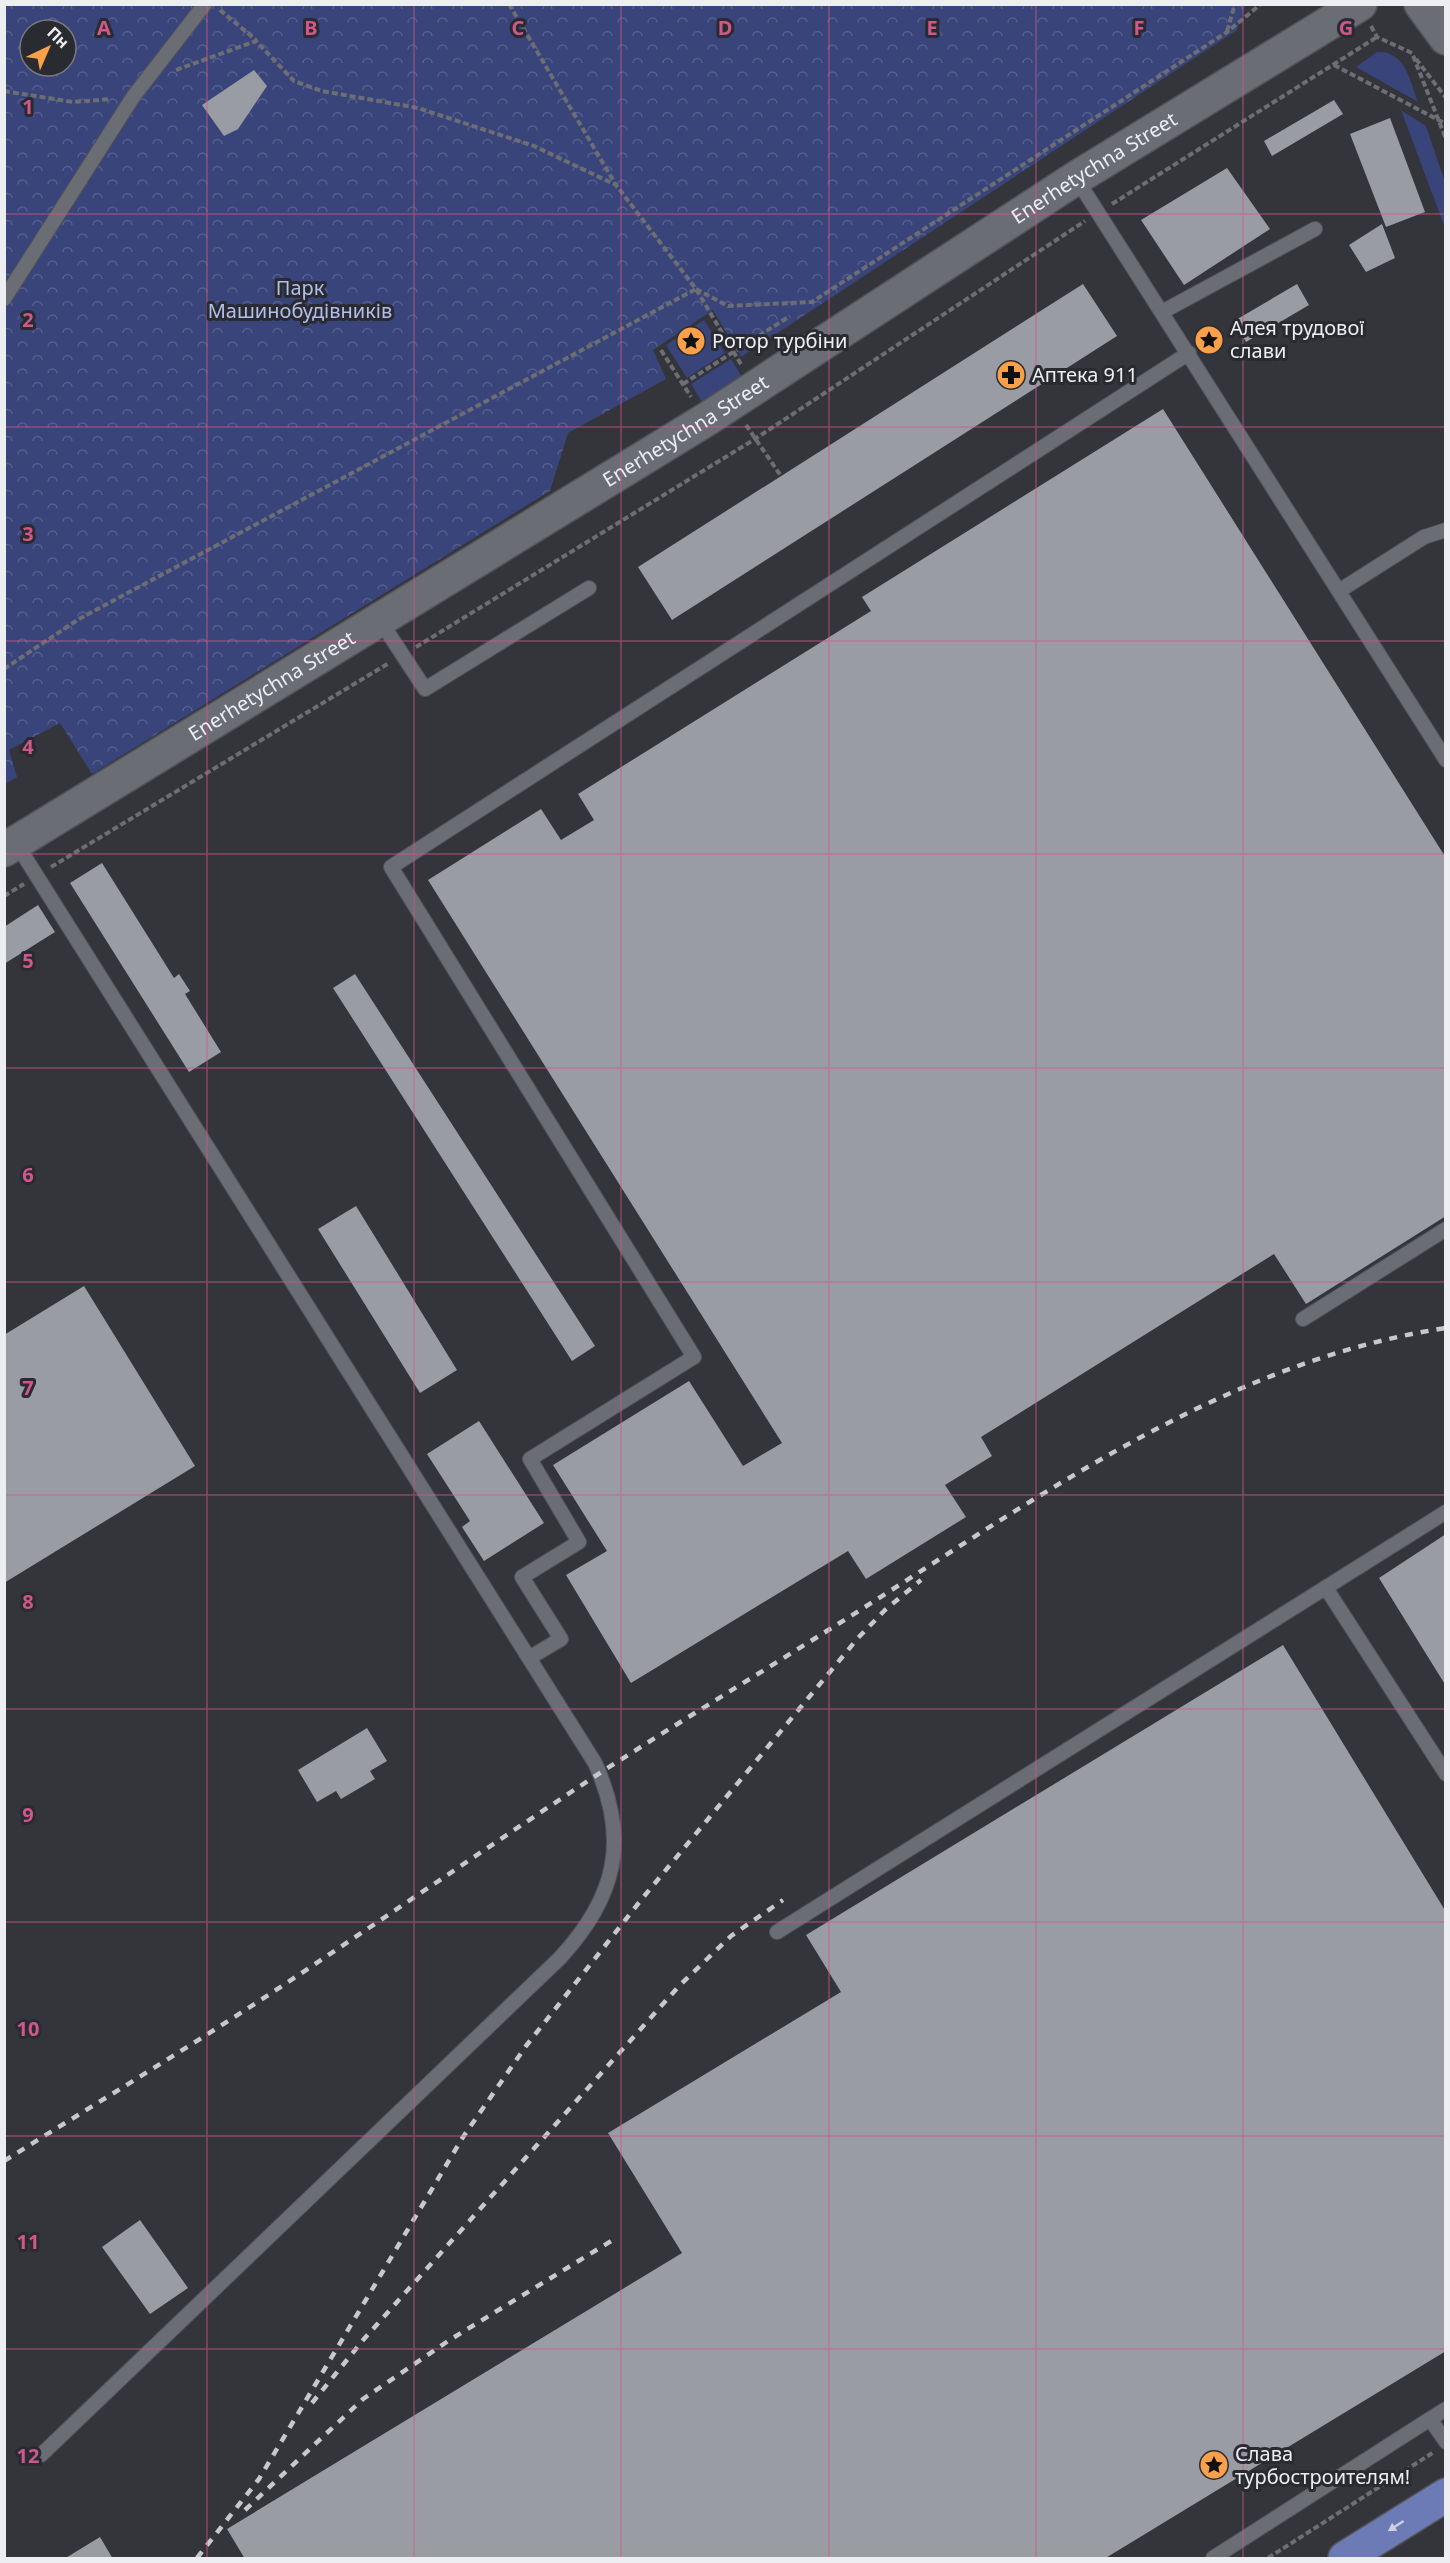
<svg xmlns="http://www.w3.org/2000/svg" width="1450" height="2563" font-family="'Noto Sans',sans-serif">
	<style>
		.green { fill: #38447a }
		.park { fill: url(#park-crowns); fill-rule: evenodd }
		.building { fill: #9a9ca3 }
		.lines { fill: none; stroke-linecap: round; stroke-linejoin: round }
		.lane-casing { stroke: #525358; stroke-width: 16 }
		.secondary-casing { stroke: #525358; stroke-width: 36 }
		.primary-casing { stroke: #525358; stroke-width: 36 }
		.path { stroke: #6c6e73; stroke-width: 4; stroke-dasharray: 6 3; stroke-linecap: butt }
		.lane { stroke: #6b6d74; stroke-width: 14 }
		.secondary { stroke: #6b6d74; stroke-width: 33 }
		.primary { stroke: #6c7ab5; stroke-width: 33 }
		.rail { stroke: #c7c8cc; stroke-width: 4.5; stroke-dasharray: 8 8; stroke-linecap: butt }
		.oneway { fill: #cdd1e3 }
		.grid { fill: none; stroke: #cf5888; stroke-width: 1.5; stroke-opacity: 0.55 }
		.labels { text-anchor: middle; stroke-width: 6; stroke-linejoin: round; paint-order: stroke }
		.street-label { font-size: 20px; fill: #edeef2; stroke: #292b31 }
		.park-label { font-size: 20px; fill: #b3bfeb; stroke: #292b31 }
		.poi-label { font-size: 20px; fill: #edeef2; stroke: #292b31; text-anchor: start }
		.grid-label { font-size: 20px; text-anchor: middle; font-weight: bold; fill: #cf5888; stroke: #292b31; stroke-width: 6; stroke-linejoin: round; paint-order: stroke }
	</style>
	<defs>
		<pattern id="park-crowns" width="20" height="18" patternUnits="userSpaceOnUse" patternTransform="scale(1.5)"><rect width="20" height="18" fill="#38447a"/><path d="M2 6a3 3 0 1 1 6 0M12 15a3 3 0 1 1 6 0" fill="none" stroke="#555f8d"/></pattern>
	</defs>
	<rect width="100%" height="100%" fill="#33353b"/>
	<path class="green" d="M1377 52C1405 50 1410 81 1418 102L1356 67Z
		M1401 110 1426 126 1445 182V228Z
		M704 320 725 353 687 378 666 345Z
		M731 359 742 377 702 402 691 384Z"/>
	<path class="park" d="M5 5H1245L1237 30 741 357 713 310 653 350 666 379 568 433 550 491 92 774 60 723 9 750 17 777 5 784ZM30 30H66V66H30Z"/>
	<path class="building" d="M254 70 267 86 238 129 224 136 202 105Z
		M1334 100 1343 114 1272 156 1264 141Z
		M1390 118 1425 212 1386 227 1350 134Z
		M1227 168 1270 229 1184 285 1141 220Z
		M1382 224 1395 258 1366 272 1349 245Z
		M1083 284 1117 336 672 620 638 567Z
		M1297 284 1309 305 1246 342 1234 321Z
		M1163 409 1446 858V1216L1306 1304 1274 1254 981 1437 992 1456 945 1485 966 1517 866 1579 848 1551 631 1683 566 1575 607 1551 553 1465 689 1381 743 1466 782 1443 428 880 541 809 561 840 594 820 578 794 871 611 862 597Z
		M102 863 174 978 179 974 190 991 185 994 221 1052 189 1072 70 883Z
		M38 905 55 932 4 964V927Z
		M355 974 595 1346 572 1361 333 988Z
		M356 1206 457 1370 420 1393 318 1229Z
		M84 1286 195 1466 4 1583V1335Z
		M479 1421 544 1523 484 1561 462 1527 470 1521 427 1454Z
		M1446 1534V1686L1379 1578Z
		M1283 1645 1446 1912V2351L1104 2559H245L227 2529 682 2253 608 2133 841 1992 806 1935Z
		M367 1728 387 1761 370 1771 375 1779 341 1799 336 1791 317 1802 298 1770Z
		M140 2220 188 2288 150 2314 102 2247Z
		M100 2537 113 2559H64Z"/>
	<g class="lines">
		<g class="lane-casing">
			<path id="lane" d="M1076 178 1446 760
				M4 299 133 97 205 4
				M1162 312 1315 229
				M1339 591 1424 537 1446 530
				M379 619 425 689 589 588
				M16 843 595 1763C630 1840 616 1897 560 1958L41 2455
				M1303 1319 1446 1229
				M1326 1588 1446 1774
				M529 1658 561 1639 522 1577 579 1542 530 1459 694 1357 391 867 1189 353
				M777 1932 1446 1512
				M1430 2419 1446 2409
				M1213 2558 1430 2419 1446 2442"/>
		</g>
		<g class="secondary-casing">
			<g id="secondary">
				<path d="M1421 4 1446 38"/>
				<path id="s1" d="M4 850 707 419 1076 178 1360 4"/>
			</g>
		</g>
		<g class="primary-casing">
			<path id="primary" d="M1345 2558 1446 2495"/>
		</g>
		<path class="path" d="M509 4 616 185 696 289 742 366
			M220 10 256 40
			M1371 26 1377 37 1412 53 1446 139
			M1227 31 1235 4
			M1416 59 1446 98
			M1334 65 1446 124
			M176 70 256 41 294 81 322 91 418 108 534 146 616 185
			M4 91 73 102 111 99
			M1112 204 1377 37
			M696 289 728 306 812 302 1227 32 1261 4
			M661 350 691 397
			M683 384 790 316
			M746 425 781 476
			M416 647 755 439 1085 221
			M4 669 79 619 696 289
			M51 867 389 663
			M4 896 24 884
			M1268 2558 1434 2452"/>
		<use href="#lane" class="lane"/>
		<use href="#secondary" class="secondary"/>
		<use href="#primary" class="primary"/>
		<path class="rail" d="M4 2161C97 2103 191 2046 282 1986 389 1915 495 1842 603 1771 681 1721 760 1673 838 1624 1028 1505 1219 1362 1446 1328
			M312 2403 364 2339 679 1986 731 1936 783 1900
			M245 2510 363 2399 448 2341 616 2238
			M197 2558 259 2479 463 2137 526 2046 641 1900 858 1638 885 1610 921 1580"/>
	</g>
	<defs><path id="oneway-solid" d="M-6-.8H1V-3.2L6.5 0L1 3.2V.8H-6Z" transform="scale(1.5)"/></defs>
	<use class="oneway" href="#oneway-solid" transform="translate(1396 2526) rotate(147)"/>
	<path class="grid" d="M207 4V2558M414 4V2558M621 4V2558M829 4V2558M1036 4V2558M1243 4V2558M4 214H1446M4 427H1446M4 641H1446M4 854H1446M4 1068H1446M4 1282H1446M4 1495H1446M4 1709H1446M4 1922H1446M4 2136H1446M4 2349H1446"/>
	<defs>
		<g id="sight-disc" transform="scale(1.5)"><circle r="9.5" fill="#f8a14a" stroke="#292b31"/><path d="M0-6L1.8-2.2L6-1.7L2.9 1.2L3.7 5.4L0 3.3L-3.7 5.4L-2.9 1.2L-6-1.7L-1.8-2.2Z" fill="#111"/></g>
		<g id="pharmacy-disc" transform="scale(1.5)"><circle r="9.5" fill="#f8a14a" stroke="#292b31"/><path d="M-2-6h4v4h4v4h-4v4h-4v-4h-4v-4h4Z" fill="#111"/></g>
	</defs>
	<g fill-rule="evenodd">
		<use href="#sight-disc" x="1209" y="340"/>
		<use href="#sight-disc" x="691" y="341"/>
		<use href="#pharmacy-disc" x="1011" y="375"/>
		<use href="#sight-disc" x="1214" y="2465"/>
	</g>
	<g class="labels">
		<g class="street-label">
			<text dy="7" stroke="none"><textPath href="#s1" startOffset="1286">Enerhetychna Street</textPath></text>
			<text dy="7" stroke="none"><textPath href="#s1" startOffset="800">Enerhetychna Street</textPath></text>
			<text dy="7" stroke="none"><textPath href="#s1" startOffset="314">Enerhetychna Street</textPath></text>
		</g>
		<g class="park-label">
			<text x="300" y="295">Парк<tspan x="300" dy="23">Машинобудівників</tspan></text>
		</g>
		<g class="poi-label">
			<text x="1230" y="335">Алея трудової<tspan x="1230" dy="23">слави</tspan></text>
			<text x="712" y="348">Ротор турбіни</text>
			<text x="1032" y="382">Аптека 911</text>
			<text x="1235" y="2461">Слава<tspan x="1235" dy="23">турбостроителям!</tspan></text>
		</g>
	</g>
	<g class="grid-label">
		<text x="104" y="35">A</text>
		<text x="311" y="35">B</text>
		<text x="518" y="35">C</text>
		<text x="725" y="35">D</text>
		<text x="932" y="35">E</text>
		<text x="1139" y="35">F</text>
		<text x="1346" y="35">G</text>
		<text x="28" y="114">1</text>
		<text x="28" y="327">2</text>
		<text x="28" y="541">3</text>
		<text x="28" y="754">4</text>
		<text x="28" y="968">5</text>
		<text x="28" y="1182">6</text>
		<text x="28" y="1395">7</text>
		<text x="28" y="1609">8</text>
		<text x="28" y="1822">9</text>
		<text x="28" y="2036">10</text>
		<text x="28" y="2249">11</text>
		<text x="28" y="2463">12</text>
	</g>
	<rect width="1450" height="2563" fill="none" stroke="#edeef2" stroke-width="12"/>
	<g transform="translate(48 48) rotate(44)"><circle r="28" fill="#292b31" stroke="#77797e" stroke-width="1.5"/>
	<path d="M0-4.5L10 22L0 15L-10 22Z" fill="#f8a14a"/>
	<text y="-9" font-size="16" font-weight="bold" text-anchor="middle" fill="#edeef2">Пн</text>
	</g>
</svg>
